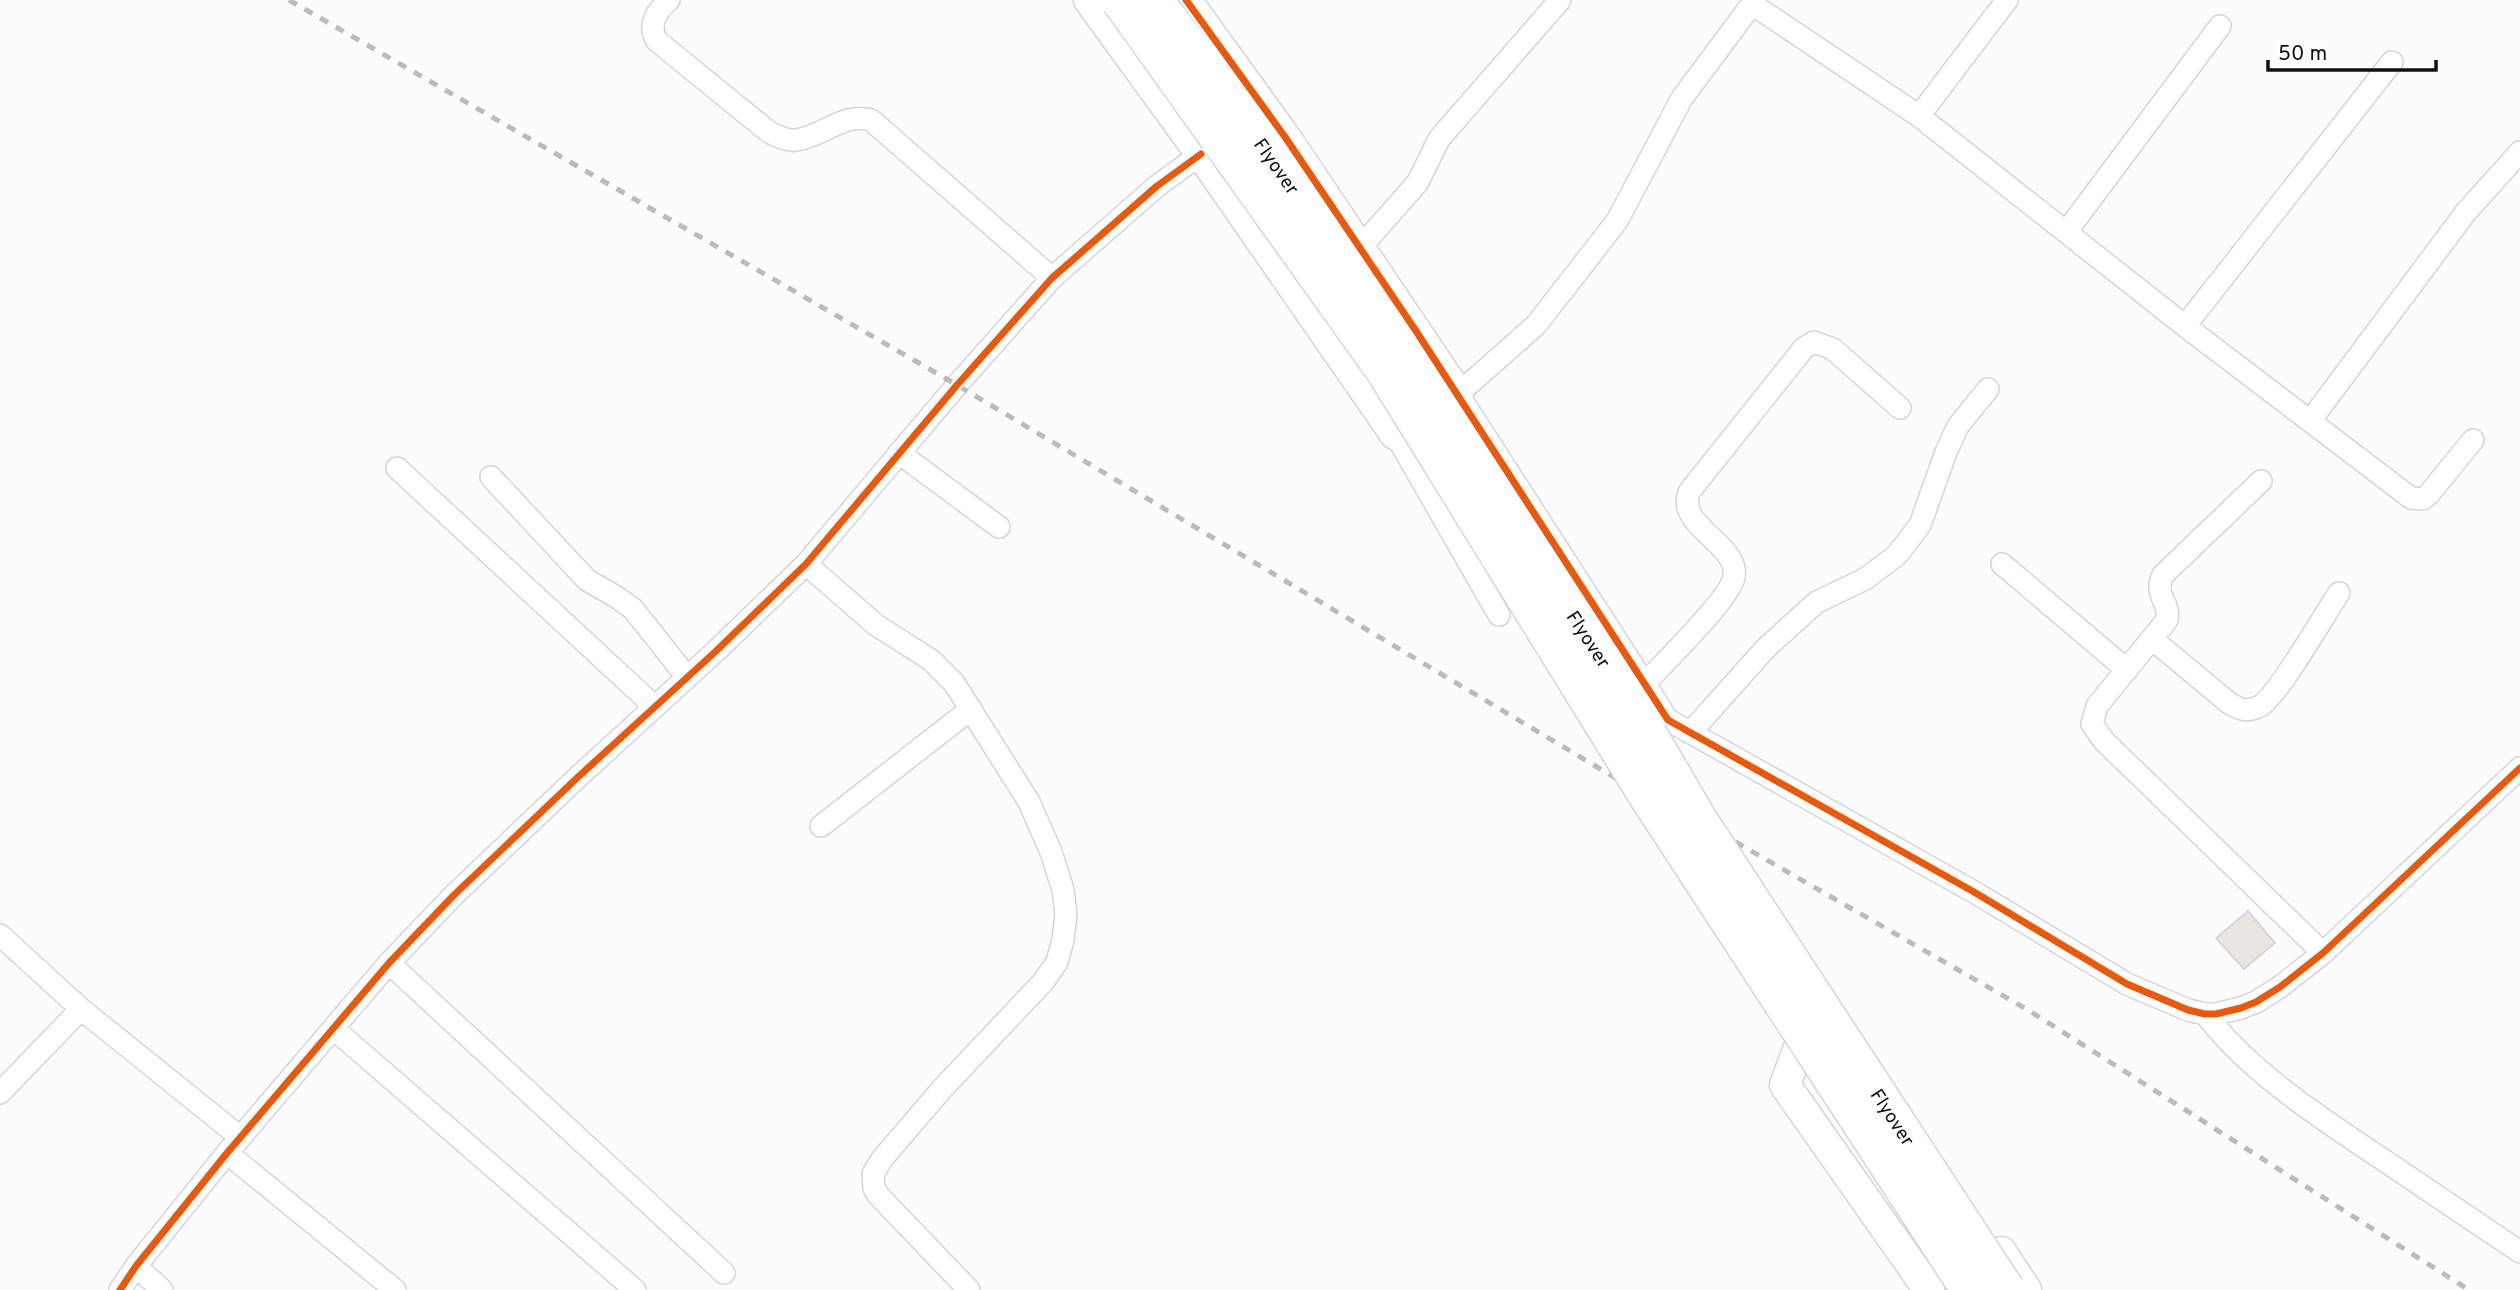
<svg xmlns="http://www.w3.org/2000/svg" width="2520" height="1290" font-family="Overpass,sans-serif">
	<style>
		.building { fill: #eae4e1; stroke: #d9d6d5; stroke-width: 2 }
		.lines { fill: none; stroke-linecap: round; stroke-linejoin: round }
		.street-casing { stroke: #d5d5d9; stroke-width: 24 }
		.secondary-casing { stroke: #d5d5d9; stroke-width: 33 }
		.street { stroke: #fff; stroke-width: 21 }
		.secondary { stroke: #fff; stroke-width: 30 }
		.rail { stroke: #bbb; stroke-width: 5; stroke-dasharray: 9 9; stroke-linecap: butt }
		.highway-bridge-casing { stroke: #d5d5d9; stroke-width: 40; stroke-linecap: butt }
		.highway-bridge { stroke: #fff; stroke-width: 37 }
		.cycleway-casing { stroke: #fff; stroke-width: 11 }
		.cycleway { stroke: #e8590c; stroke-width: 7 }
		.labels { text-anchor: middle; stroke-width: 7; stroke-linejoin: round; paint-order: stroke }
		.street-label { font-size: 19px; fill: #100f15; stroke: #fff }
	</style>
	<rect width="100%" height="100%" fill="#fcfcfe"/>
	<path class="building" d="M2248 911 2275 943 2244 969 2216 938Z"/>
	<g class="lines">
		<g class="street-casing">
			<path id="street" d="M669 0C657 11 647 25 657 41L769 132C777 136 786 141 796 140 822 137 844 112 871 120L1052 278
				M1755 0 1682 98 1617 221 1536 325 1458 394 1668 720 1974 892 2127 984 2188 1010 2205 1014H2216L2241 1008 2256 1002 2280 987 2323 953 2520 768
				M1752 4 1919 116 2185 326 2411 498 2423 499 2429 494 2473 440
				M1919 116 2007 0
				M2067 231 2220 26
				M1360 248 1418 182 1439 139 1560 0
				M2185 326 2392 62
				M2310 421 2466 212 2520 152
				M1395 434 1499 615
				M899 453 999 527
				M397 468 655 707
				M491 477 587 580 618 598 633 609 687 677
				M2261 481 2163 575C2153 596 2171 602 2167 620L2097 706 2092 724 2104 741 2323 953
				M806 564 876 625 931 660 954 683 1029 802 1051 852 1063 890 1066 914 1063 940 1057 962 1043 982 942 1089 882 1159 873 1174 874 1188 878 1195 969 1290
				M2002 564 2127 670
				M2152 639 2229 703C2239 709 2248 713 2260 706 2278 696 2324 615 2339 593
				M1644 684C1663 664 1730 599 1734 577 1740 544 1676 527 1689 492L1804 348 1814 342 1833 349 1900 408
				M1690 733 1766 648 1808 610 1817 602 1865 579 1897 555 1920 525 1946 452 1958 426 1988 389
				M821 826 971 709
				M0 935 81 1009 240 1137
				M389 963 724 1273
				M2205 1014C2252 1074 2319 1117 2382 1159 2428 1190 2474 1221 2520 1252
				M334 1029 635 1290
				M0 1093 81 1009
				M227 1153 395 1290
				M136 1266 162 1290
				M120 1290 136 1266 227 1153 389 963 454 895 578 777 715 652 806 564 957 385 1052 278 1157 186 1201 154"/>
		</g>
		<g class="secondary-casing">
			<path id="secondary" d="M1089 0 1201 154 1395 434 1458 394 1285 137 1186 0
				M1810 1018 1785 1085 1929 1290
				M2001 1252 2026 1290"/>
		</g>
		<use href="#street" class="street"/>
		<use href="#secondary" class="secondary"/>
		<path class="rail" d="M289 0 957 385 1649 798 1699 821 2028 1010 2469 1290"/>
		<g class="highway-bridge-casing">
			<path id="highway-bridge" d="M1120 0 1385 371 1649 798 1970 1290
				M1154 0 1232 102 1462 432 1545 572 1620 686 1699 821 2006 1290"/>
		</g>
		<use href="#highway-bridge" class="highway-bridge"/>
		<g class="cycleway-casing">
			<path id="cycleway" d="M1186 0 1285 137 1416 331 1668 720 1974 892 2127 984 2188 1010 2205 1014H2216L2241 1008 2256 1002 2280 987 2323 953 2520 768
				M120 1290 136 1266 227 1153 389 963 454 895 578 777 715 652 806 564 957 385 1052 278 1157 186 1201 154"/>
		</g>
		<use href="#cycleway" class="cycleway"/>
	</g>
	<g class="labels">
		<g class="street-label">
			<text transform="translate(1277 166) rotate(55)" y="7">Flyover</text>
			<text transform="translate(1589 639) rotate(57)" y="7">Flyover</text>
			<text transform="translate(1893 1117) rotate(57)" y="7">Flyover</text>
		</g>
	</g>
	<path d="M2268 60v10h168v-10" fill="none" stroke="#100f15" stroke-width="3.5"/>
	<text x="2278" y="60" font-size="21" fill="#100f15" stroke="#ffffff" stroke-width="5" paint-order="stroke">50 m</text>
</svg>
